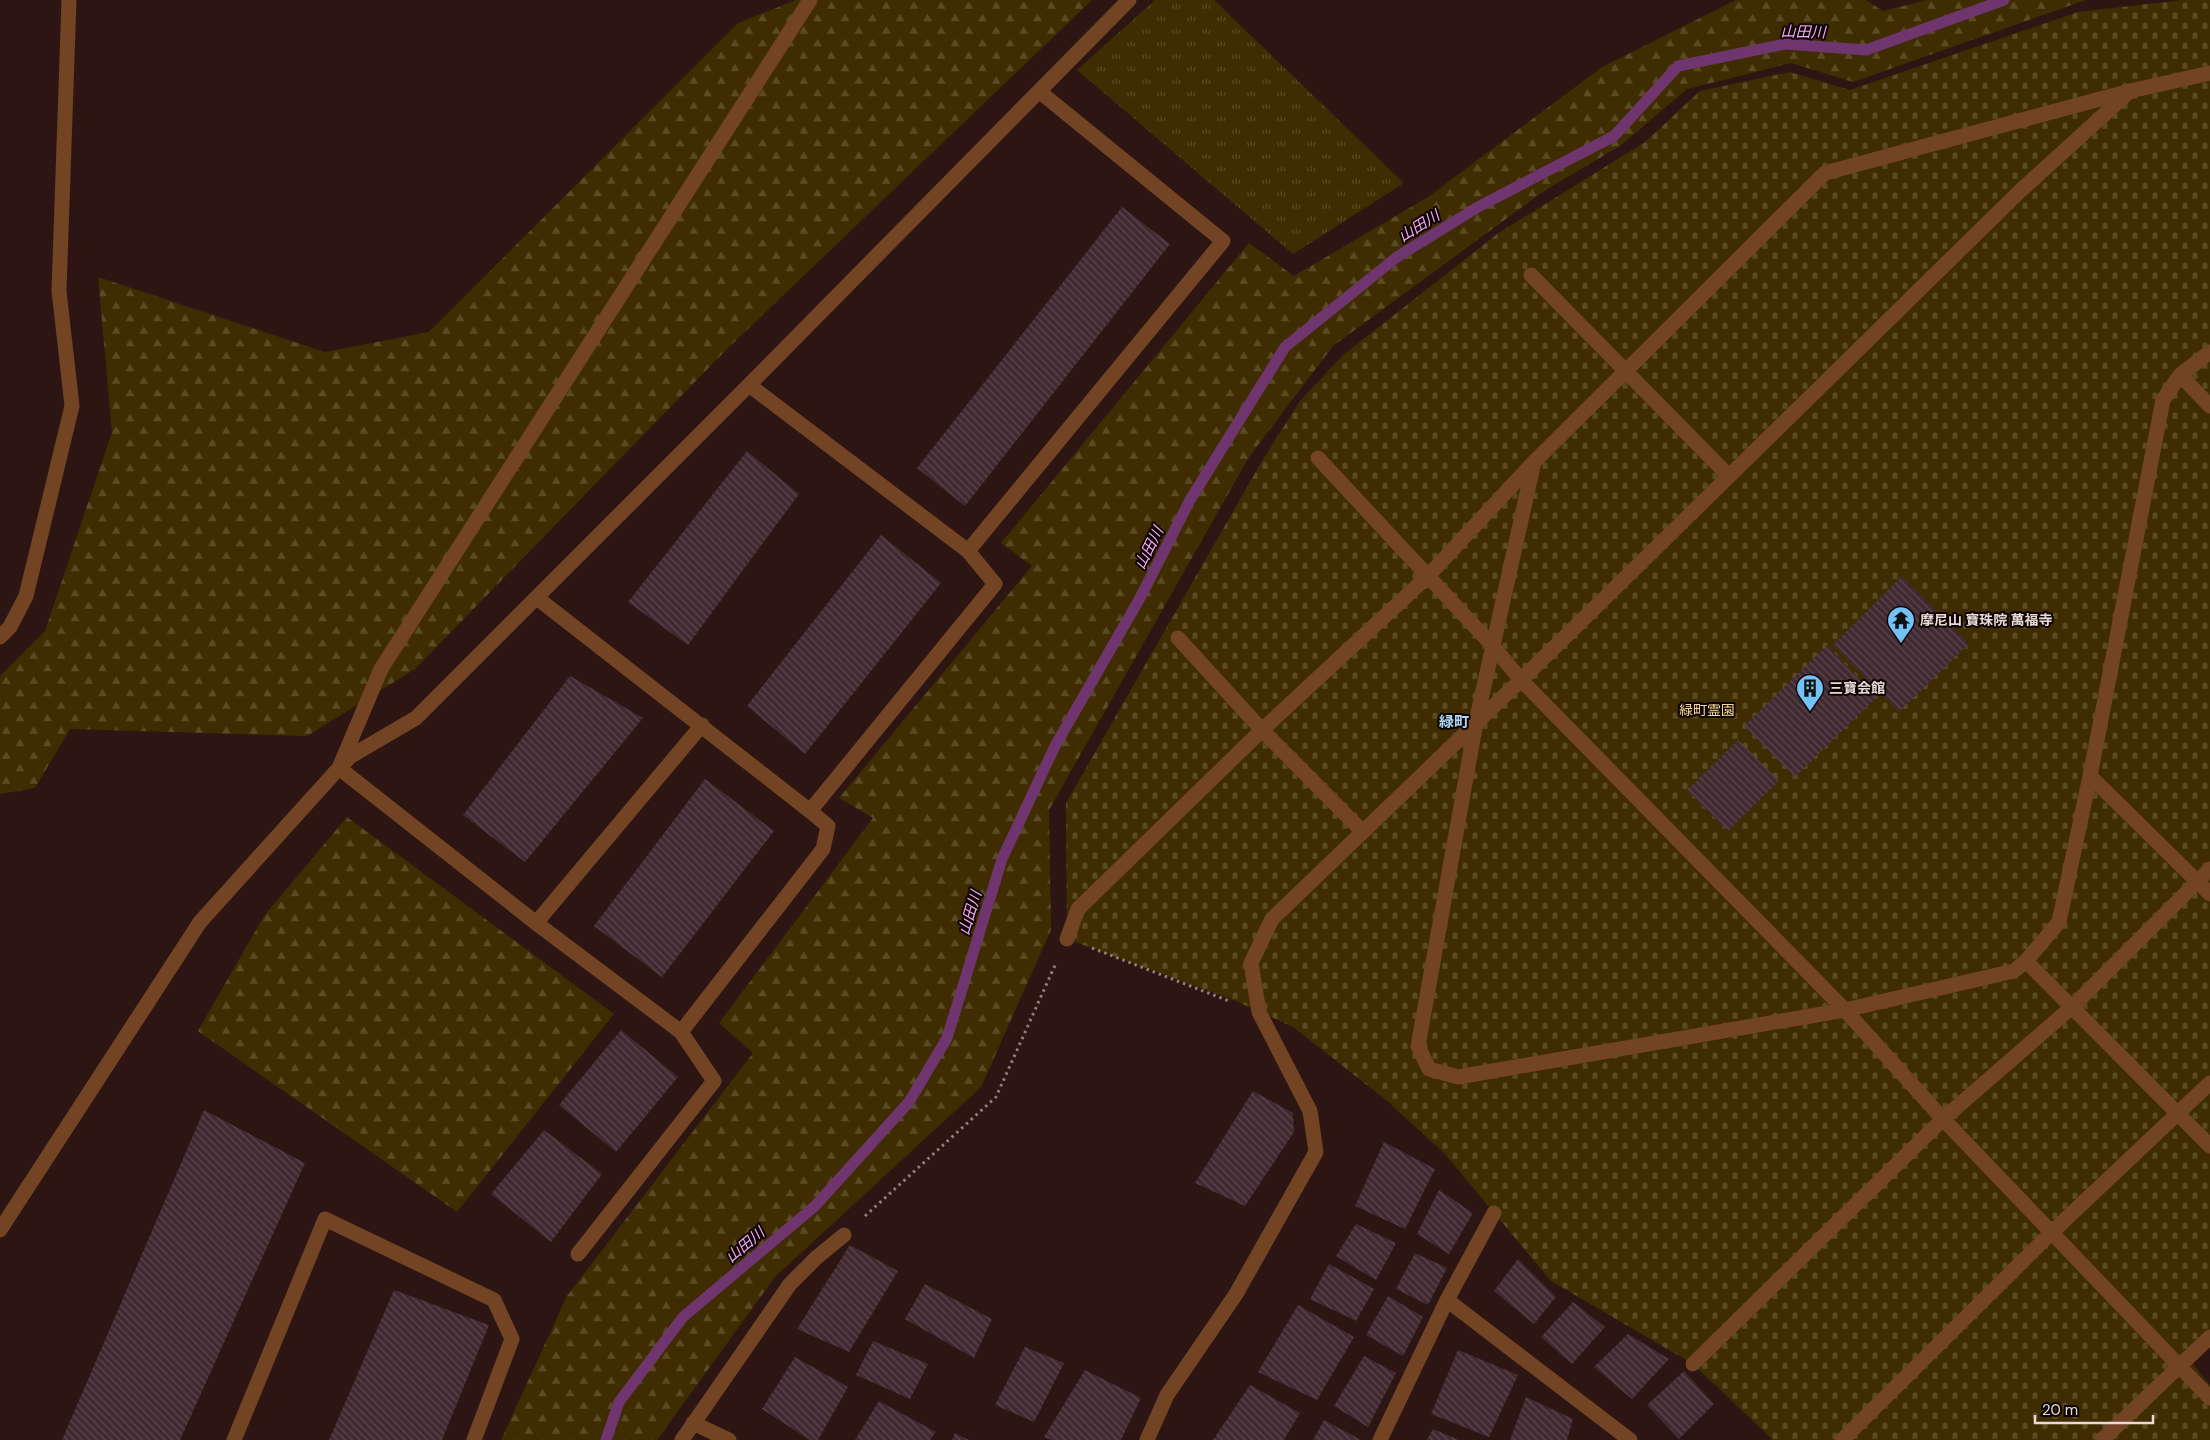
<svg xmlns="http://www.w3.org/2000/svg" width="2210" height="1440" font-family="'DM Sans','Noto Sans JP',sans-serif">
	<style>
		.grass { fill: url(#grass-tufts) }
		.forest { fill: url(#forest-firs) }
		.cemetery { fill: url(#cemetery-stones) }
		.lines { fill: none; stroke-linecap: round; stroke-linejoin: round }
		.stream { stroke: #6f356f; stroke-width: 11 }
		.building { fill: url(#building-back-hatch) }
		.path { stroke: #927e7c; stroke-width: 3; stroke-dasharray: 2.5 4; stroke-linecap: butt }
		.lane { stroke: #724423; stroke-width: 15 }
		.street { stroke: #724423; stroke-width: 15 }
		.labels { text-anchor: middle; stroke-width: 4; stroke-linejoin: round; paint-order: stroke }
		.poi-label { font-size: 14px; font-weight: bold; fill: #ead9d7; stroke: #0d0504; text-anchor: start }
		.park-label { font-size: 14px; fill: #f9da9b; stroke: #0d0504 }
		.water-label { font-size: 15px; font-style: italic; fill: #fca8fb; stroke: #0d0504 }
		.neighbourhood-label { font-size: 15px; font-weight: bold; fill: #afd8f6; stroke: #0d0504 }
	</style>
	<defs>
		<pattern id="grass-tufts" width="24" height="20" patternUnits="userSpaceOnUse" patternTransform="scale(1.25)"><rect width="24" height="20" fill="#3f2d01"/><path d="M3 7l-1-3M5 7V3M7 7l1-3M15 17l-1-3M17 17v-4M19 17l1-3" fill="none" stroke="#5b4b25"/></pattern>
		<pattern id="forest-firs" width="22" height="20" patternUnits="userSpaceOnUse" patternTransform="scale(1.25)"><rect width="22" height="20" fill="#3f2d01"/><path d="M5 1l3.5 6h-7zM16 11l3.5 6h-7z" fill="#5b4b25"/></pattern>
		<pattern id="cemetery-stones" width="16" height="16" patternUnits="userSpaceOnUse" patternTransform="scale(1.25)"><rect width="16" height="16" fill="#3f2d01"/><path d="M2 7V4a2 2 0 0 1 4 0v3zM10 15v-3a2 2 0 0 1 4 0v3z" fill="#5b4b25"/></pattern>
		<pattern id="building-back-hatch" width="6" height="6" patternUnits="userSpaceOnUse" patternTransform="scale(1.25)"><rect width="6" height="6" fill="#412931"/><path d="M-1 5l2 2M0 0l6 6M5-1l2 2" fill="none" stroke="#5d474e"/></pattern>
	</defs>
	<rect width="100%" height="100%" fill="#2c1513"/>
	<path class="grass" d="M1155 0H1214L1404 183 1293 254 1077 70Z"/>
	<path class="forest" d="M796 0H1092L725 351 415 669 307 736 70 729 35 788 0 794V676L45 631 112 432 98 277 325 352 429 332 738 23Z
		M1736 0H1866L1883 11 1927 0H2086L1853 82 1791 63 1687 89 1620 146 1544 191 1333 346 1249 457 1049 810 1051 930 981 1087 775 1277 657 1440H501L567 1296 753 1053 719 1023 873 818 839 798 1032 566 1001 543 1249 243 1294 276 1428 197 1602 67Z
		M347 817 614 1014 457 1212 198 1031 264 916Z"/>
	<path class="cemetery" d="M2182 0H2210V1343L2191 1362 2210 1385V1440H1773L1693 1364 1551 1281 1444 1153 1386 1100 1293 1027 1236 1001 1067 939 1066 803 1262 461 1300 401 1342 356 1497 234 1645 142 1700 91 1790 72 1850 90 2078 12Z"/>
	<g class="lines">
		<path class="stream" d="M606 1440 619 1402 683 1317 815 1206 909 1102 947 1038 1002 859 1055 746 1140 598 1190 500 1285 347 1397 257 1478 207 1614 136 1678 66 1785 44 1866 50 2004 0"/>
	</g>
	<path class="building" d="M1122 207 1170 244 965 506 917 468Z
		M747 451 799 494 688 645 628 602Z
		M881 535 941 583 805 754 747 706Z
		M1902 576 1969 644 1899 712 1833 645Z
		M1827 645 1877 697 1795 777 1744 726Z
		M570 676 643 718 525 862 463 815Z
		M1738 740 1779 781 1728 831 1687 790Z
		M705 779 774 831 662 977 594 926Z
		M621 1030 678 1077 616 1152 559 1105Z
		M1253 1091 1293 1113 1294 1132 1245 1206 1195 1183Z
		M204 1110 305 1163 180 1440H62Z
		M544 1130 602 1174 551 1242 491 1194Z
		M1384 1142 1435 1169 1405 1229 1355 1206Z
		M1439 1190 1473 1213 1449 1254 1417 1234Z
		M1356 1224 1396 1243 1376 1280 1336 1256Z
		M850 1245 898 1271 849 1352 797 1329Z
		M1415 1253 1447 1268 1428 1305 1396 1289Z
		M1518 1259 1556 1297 1534 1324 1494 1291Z
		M1329 1264 1374 1289 1356 1321 1310 1299Z
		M925 1284 992 1319 974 1358 905 1319Z
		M394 1290 489 1325 442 1440H329Z
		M1388 1296 1423 1317 1403 1356 1366 1335Z
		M1573 1302 1605 1327 1572 1364 1541 1337Z
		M1298 1305 1354 1337 1317 1400 1258 1372Z
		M1628 1334 1669 1359 1632 1399 1594 1367Z
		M873 1341 928 1364 910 1399 856 1375Z
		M1025 1347 1064 1363 1034 1422 995 1405Z
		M1458 1350 1518 1375 1489 1437 1431 1414Z
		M1364 1356 1396 1373 1368 1427 1334 1406Z
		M795 1357 848 1387 818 1440H810L762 1409Z
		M1085 1370 1141 1398 1121 1440H1052L1044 1437Z
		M1684 1371 1714 1404 1679 1439 1647 1405Z
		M1250 1385 1300 1413 1284 1440H1213Z
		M1526 1397 1573 1419 1567 1440H1510Z
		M879 1401 936 1432 930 1440H855Z
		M1324 1420 1361 1440H1313Z
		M1433 1429 1459 1440H1427Z
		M955 1433 969 1440H952Z"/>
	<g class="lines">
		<path class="path" d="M1092 948 1229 1001
			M865 1216 996 1097 1056 963"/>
		<path class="lane" d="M810 0 381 669 339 768 536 923 681 1032 823 849 828 826 810 811
			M1531 275 1729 476
			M2180 375 2210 406
			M1318 458 1492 645 1521 680 1845 1010 1943 1119 2210 1398
			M1534 462 1476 722 1418 1046 1429 1069 1458 1077 1845 1010 2014 971 2026 961 2059 922 2090 776 2163 400 2180 375 2210 352
			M968 551 1223 241 1040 92
			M537 598 810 811 995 584 968 551 749 385
			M1178 638 1262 730 1363 832
			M2090 776 2210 894
			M536 923 702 725
			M1067 939 1078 909 1262 730 1428 576 1534 462 1825 173 2130 91
			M2026 961 2210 1146
			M0 1230 200 922 339 768 351 756 416 718 749 385 1129 0
			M578 1254 714 1081 681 1032
			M1693 1364 1943 1119 2072 1007 2210 869
			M234 1440 325 1219 494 1300 512 1339 474 1440
			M1842 1440 2051 1233 2210 1083
			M2102 1440 2210 1337"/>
		<path class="street" d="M0 637 10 627 26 596 72 406 59 291 69 0
			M1447 1300 1494 1213
			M693 1423 729 1440
			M682 1440 790 1284 816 1258 844 1235
			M1147 1440 1167 1395 1236 1294 1316 1152 1310 1111 1259 1012 1251 963 1272 919 1521 680 2018 193 2130 91 2210 73
			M1380 1440 1447 1300 1630 1440"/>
	</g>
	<defs>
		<g id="temple-pin" transform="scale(1.4375)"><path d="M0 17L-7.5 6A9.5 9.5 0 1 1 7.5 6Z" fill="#73c1f5" stroke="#0d0504"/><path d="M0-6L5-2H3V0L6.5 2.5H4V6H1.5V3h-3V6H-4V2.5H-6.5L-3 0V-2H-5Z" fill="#111"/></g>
		<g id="building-pin" transform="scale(1.4375)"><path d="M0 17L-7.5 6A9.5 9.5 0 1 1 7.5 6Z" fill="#73c1f5" stroke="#0d0504"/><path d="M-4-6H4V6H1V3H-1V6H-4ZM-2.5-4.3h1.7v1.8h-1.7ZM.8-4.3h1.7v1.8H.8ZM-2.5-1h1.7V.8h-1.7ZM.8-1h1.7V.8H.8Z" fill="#111"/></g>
	</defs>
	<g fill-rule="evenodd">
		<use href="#temple-pin" x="1901" y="620"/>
		<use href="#building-pin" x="1810" y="688"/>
	</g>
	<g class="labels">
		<g class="poi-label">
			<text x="1920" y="625">摩尼山 寶珠院 萬福寺</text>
			<text x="1829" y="693">三寶会館</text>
		</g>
		<g class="park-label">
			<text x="1707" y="715">緑町霊園</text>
		</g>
		<g class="water-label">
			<text transform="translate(1803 32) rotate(1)" y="5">山田川</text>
			<text transform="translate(1419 226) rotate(-32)" y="5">山田川</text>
			<text transform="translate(1149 548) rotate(-63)" y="5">山田川</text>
			<text transform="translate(970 913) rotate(-73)" y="5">山田川</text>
			<text transform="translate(745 1245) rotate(-40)" y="5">山田川</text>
		</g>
		<g class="neighbourhood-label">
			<text x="1454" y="727">緑町</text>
		</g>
	</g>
	<path d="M2035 1415v8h118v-8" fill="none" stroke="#ead9d7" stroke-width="2.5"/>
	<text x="2042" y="1415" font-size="15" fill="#ead9d7" stroke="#0d0504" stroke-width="4" paint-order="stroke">20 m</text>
</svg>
